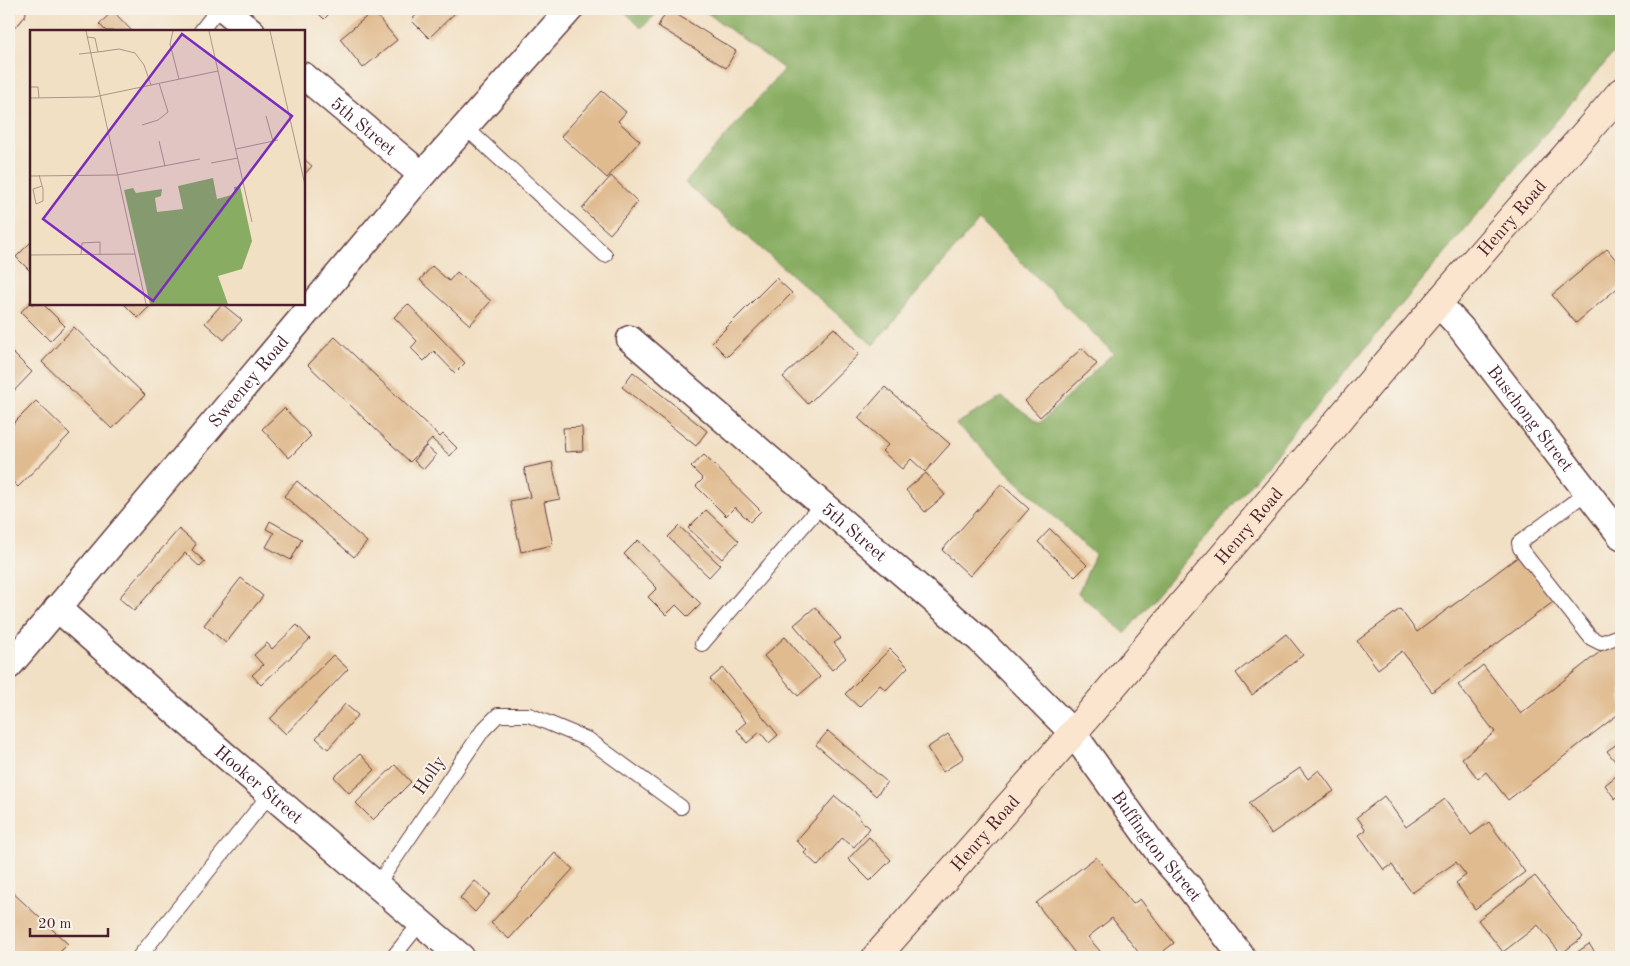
<svg xmlns="http://www.w3.org/2000/svg" width="1630" height="966" font-family="'Old Standard TT',serif">
	<style>
		.forest { fill: #88ad62; stroke: #696646 }
		.building { fill: #e0bb90 }
		.lines { fill: none; stroke-linecap: round; stroke-linejoin: round }
		.lane-casing { stroke: #633c42; stroke-width: 16 }
		.street-casing { stroke: #633c42; stroke-width: 29 }
		.secondary-casing { stroke: #633c42; stroke-width: 30 }
		.lane { stroke: #fff; stroke-width: 14 }
		.street { stroke: #fff; stroke-width: 26 }
		.secondary { stroke: #fbe5cf; stroke-width: 28 }
		.labels { text-anchor: middle; stroke-width: 4; stroke-linejoin: round; paint-order: stroke }
		.street-label { font-size: 18px; fill: #4a1f2b; stroke: #f7f3e8 }
		.inset-road { fill: none; stroke: #af9387; stroke-width: 1 }
		.view { fill: #7b2cbf; fill-opacity: 0.15; stroke: #7b2cbf; stroke-width: 2.5 }
		.inset-edge { fill: none; stroke: #4a1f2b; stroke-width: 2.5 }
	</style>
	<rect width="100%" height="100%" fill="#f7f3e8"/>
	<filter id="ink" filterUnits="userSpaceOnUse"><feTurbulence type="fractalNoise" baseFrequency=".02" numOctaves="2"/><feDisplacementMap in="SourceGraphic" scale="10" xChannelSelector="R" yChannelSelector="G"/><feConvolveMatrix kernelMatrix="1 2 1 2 8 2 1 2 1" color-interpolation-filters="sRGB"/></filter>
	<filter id="wash" filterUnits="userSpaceOnUse"><feTurbulence type="fractalNoise" baseFrequency=".0096" numOctaves="4" result="noise"/><feDisplacementMap in="SourceGraphic" scale="20" xChannelSelector="R" yChannelSelector="G"/><feGaussianBlur stdDeviation="1.12" result="paint"/><feColorMatrix in="noise" values="0 0 0 0 0 0 0 0 0 0 0 0 0 0 0 0 0 1.4 0 .05"/><feComposite in="paint" operator="in"/></filter>
	<g filter="url(#wash)">
		<rect width="100%" height="100%" fill="#f2e0c5"/>
		<path class="forest" d="M622 9H662L641 28Z
			M702 9H1621V44L1125 633 1078 593 1095 555 956 424 1002 397 1040 423 1113 353 979 220 873 345 685 183 784 69Z"/>
		<g id="blocks">
			<path class="building" d="M314 9H334L324 19Z
				M418 9H459L429 38 411 20 421 11Z
				M668 9 736 51 726 68 658 26Z
				M113 11 132 31H106L99 24Z
				M373 11 397 40 363 68 340 39Z
				M602 91 626 112 618 121 640 141 607 178 561 136Z
				M304 159 312 166 304 175Z
				M611 176 638 202 610 234 582 209Z
				M31 242V272L16 257Z
				M1607 249 1621 266V285L1576 323 1552 295Z
				M432 266 449 281 457 272 491 301 470 325 420 280Z
				M776 278 792 293 727 357 712 342Z
				M31 301V304H43L65 326 50 341 21 312Z
				M124 304H152L138 318Z
				M222 304 242 320 224 340 205 323Z
				M408 304 465 363 455 373 434 351 424 361 411 348 417 341 394 317Z
				M74 327 145 395 112 429 42 362Z
				M834 328 859 354 808 404 783 377Z
				M335 337 440 437 443 434 457 448 450 456 432 439 410 462 308 365Z
				M1082 348 1097 364 1040 417 1025 401Z
				M9 349 32 372 9 396Z
				M633 372 707 431 696 446 622 387Z
				M885 387 950 444 925 472 911 459 902 469 882 451 888 445 858 418Z
				M36 401 70 434 18 487 9 478V428Z
				M284 408 311 436 289 458 262 429Z
				M582 427 583 451 565 452 563 428Z
				M426 446 436 455 424 469 414 461Z
				M704 455 761 511 750 522 735 507 726 516 696 486 703 479 691 467Z
				M552 462 560 499 544 502 553 545 521 552 510 501 530 497 524 468Z
				M926 473 945 495 925 512 906 490Z
				M297 481 367 542 354 557 284 496Z
				M1001 484 1029 509 970 576 942 550Z
				M706 510 739 541 722 559 688 528Z
				M270 521 302 539 291 560 266 547 274 533 266 529Z
				M679 526 720 565 709 577 668 537Z
				M179 529 196 544 192 550 205 562 200 567 185 553 134 611 119 598Z
				M1050 529 1087 565 1075 577 1038 542Z
				M638 540 701 604 688 617 676 605 666 615 648 597 657 588 624 554Z
				M1519 556 1553 602 1432 692 1402 651 1378 669 1357 641 1400 609 1417 632Z
				M241 578 263 596 226 643 204 625Z
				M815 607 841 638 834 643 846 658 832 670 794 625Z
				M297 625 310 639 261 685 252 675 263 665 254 655 267 643 272 649Z
				M1286 634 1303 655 1252 695 1236 673Z
				M1620 636 1621 712 1508 800 1486 772 1478 779 1462 758 1495 732 1458 685 1483 665 1521 714Z
				M785 637 820 677 798 696 764 656Z
				M890 649 908 667 886 690 880 685 859 707 845 694Z
				M333 655 348 669 286 734 270 719Z
				M723 668 778 735 769 743 760 732 747 743 737 730 746 722 710 679Z
				M345 704 358 715 328 749 316 738Z
				M828 731 887 782 876 796 816 745Z
				M948 734 964 758 943 772 927 748Z
				M1621 741V769L1607 751Z
				M360 754 375 770 349 793 334 777Z
				M395 765 411 782 373 820 356 803Z
				M1300 768 1308 779 1319 770 1334 791 1271 834 1249 803Z
				M1621 772V794L1615 799 1605 785Z
				M835 796 860 817 859 819 870 828 854 847 842 838 818 866 804 853 807 850 796 841Z
				M1384 796 1406 827 1445 799 1471 835 1489 822 1525 872 1475 909 1456 883 1466 875 1456 862 1412 893 1392 865 1384 870 1359 835 1366 830 1357 817Z
				M869 837 891 860 870 881 848 859Z
				M555 853 573 869 509 939 491 923Z
				M1096 857 1133 904 1140 899 1174 943 1156 957H1142L1112 918 1088 937 1105 957H1078L1036 903Z
				M1535 876 1583 937 1561 954 1538 925 1503 952 1478 920Z
				M475 881 490 894 475 912 460 898Z
				M10 890 68 944 55 957H9V892Z
				M1589 944 1598 957H1570Z"/>
		</g>
	</g>
	<g filter="url(#ink)">
		<use href="#blocks" fill-opacity="0" stroke="#633c42" stroke-width="1"/>
		<g class="lines">
			<g class="lane-casing">
				<path id="lane" d="M201 31 218 9
					M465 127 605 255
					M1587 492 1519 543 1520 548 1591 638 1601 643 1621 635
					M702 644 822 504
					M377 885 483 730 498 715H529L589 740 681 807
					M139 957 270 794
					M393 957 421 922"/>
			</g>
			<g class="street-casing">
				<g id="street">
					<path d="M224 9 251 31"/>
					<path id="s1" d="M304 76 422 175"/>
					<path id="s2" d="M1438 303 1461 328 1621 536"/>
					<path id="s3" d="M630 339 980 640 1073 733 1159 853 1189 887 1242 957"/>
					<path id="s4" d="M57 608 227 757 461 957"/>
					<path id="s5" d="M9 666 422 175 570 9"/>
				</g>
			</g>
			<g class="secondary-casing">
				<g id="secondary">
					<path d="M9 13 12 9"/>
					<path id="s6" d="M876 957 1073 733 1438 303 1621 92"/>
				</g>
			</g>
			<use href="#lane" class="lane"/>
			<use href="#street" class="street"/>
			<use href="#secondary" class="secondary"/>
		</g>
	</g>
	<g class="labels">
		<g class="street-label">
			<text dy="6" stroke="none"><textPath href="#s1" startOffset="78">5th Street</textPath></text>
			<text dy="6" stroke="none"><textPath href="#s6" startOffset="975">Henry Road</textPath></text>
			<text dy="6" stroke="none"><textPath href="#s5" startOffset="372">Sweeney Road</textPath></text>
			<text dy="6" stroke="none"><textPath href="#s2" startOffset="148">Buschong Street</textPath></text>
			<text dy="6" stroke="none"><textPath href="#s6" startOffset="570">Henry Road</textPath></text>
			<text dy="6" stroke="none"><textPath href="#s3" startOffset="296">5th Street</textPath></text>
			<text transform="translate(429 775) rotate(-56)" y="6">Holly</text>
			<text dy="6" stroke="none"><textPath href="#s4" startOffset="268">Hooker Street</textPath></text>
			<text dy="6" stroke="none"><textPath href="#s6" startOffset="165">Henry Road</textPath></text>
			<text dy="6" stroke="none"><textPath href="#s3" startOffset="734">Buffington Street</textPath></text>
		</g>
	</g>
	<g transform="translate(30 30)">
		<rect width="275" height="275" fill="#f2e0c5"/>
		<path d="M183 148 187 169 205 164 204 157 210 156 222 211 212 239 188 246 198 274H120L94 160 103 158 106 163 132 159 131 166 125 168 127 182 153 179 148 156Z" fill="#88ad62"/>
		<path class="inset-road" d="M56 1 116 274M143 1 140 14 149 49M179 1 222 192M240 1 275 155M68 22 89 19 105 23 114 35 121 55M49 24 68 22 65 8 57 7M0 57H8L9 68M0 68 64 67 188 41M236 86 243 111M112 95 128 90 138 82 129 53M129 111 135 136M206 119 248 110M181 133 208 128M9 145 13 159V171L6 174 3 159 12 156M0 146 87 145 170 129M0 225 105 224M51 225 52 213 70 212V224"/>
		<path class="view" d="M152 4 262 86 123 271 13 189Z"/>
		<rect width="275" height="275" class="inset-edge"/>
	</g>
	<rect width="1630" height="966" fill="none" stroke="#f7f3e8" stroke-width="30"/>
	<path d="M30 928v8h78v-8" fill="none" stroke="#4a1f2b" stroke-width="2.5"/>
	<text x="38" y="928" font-size="15" fill="#4a1f2b" stroke="#f7f3e8" stroke-width="4" paint-order="stroke">20 m</text>
</svg>
